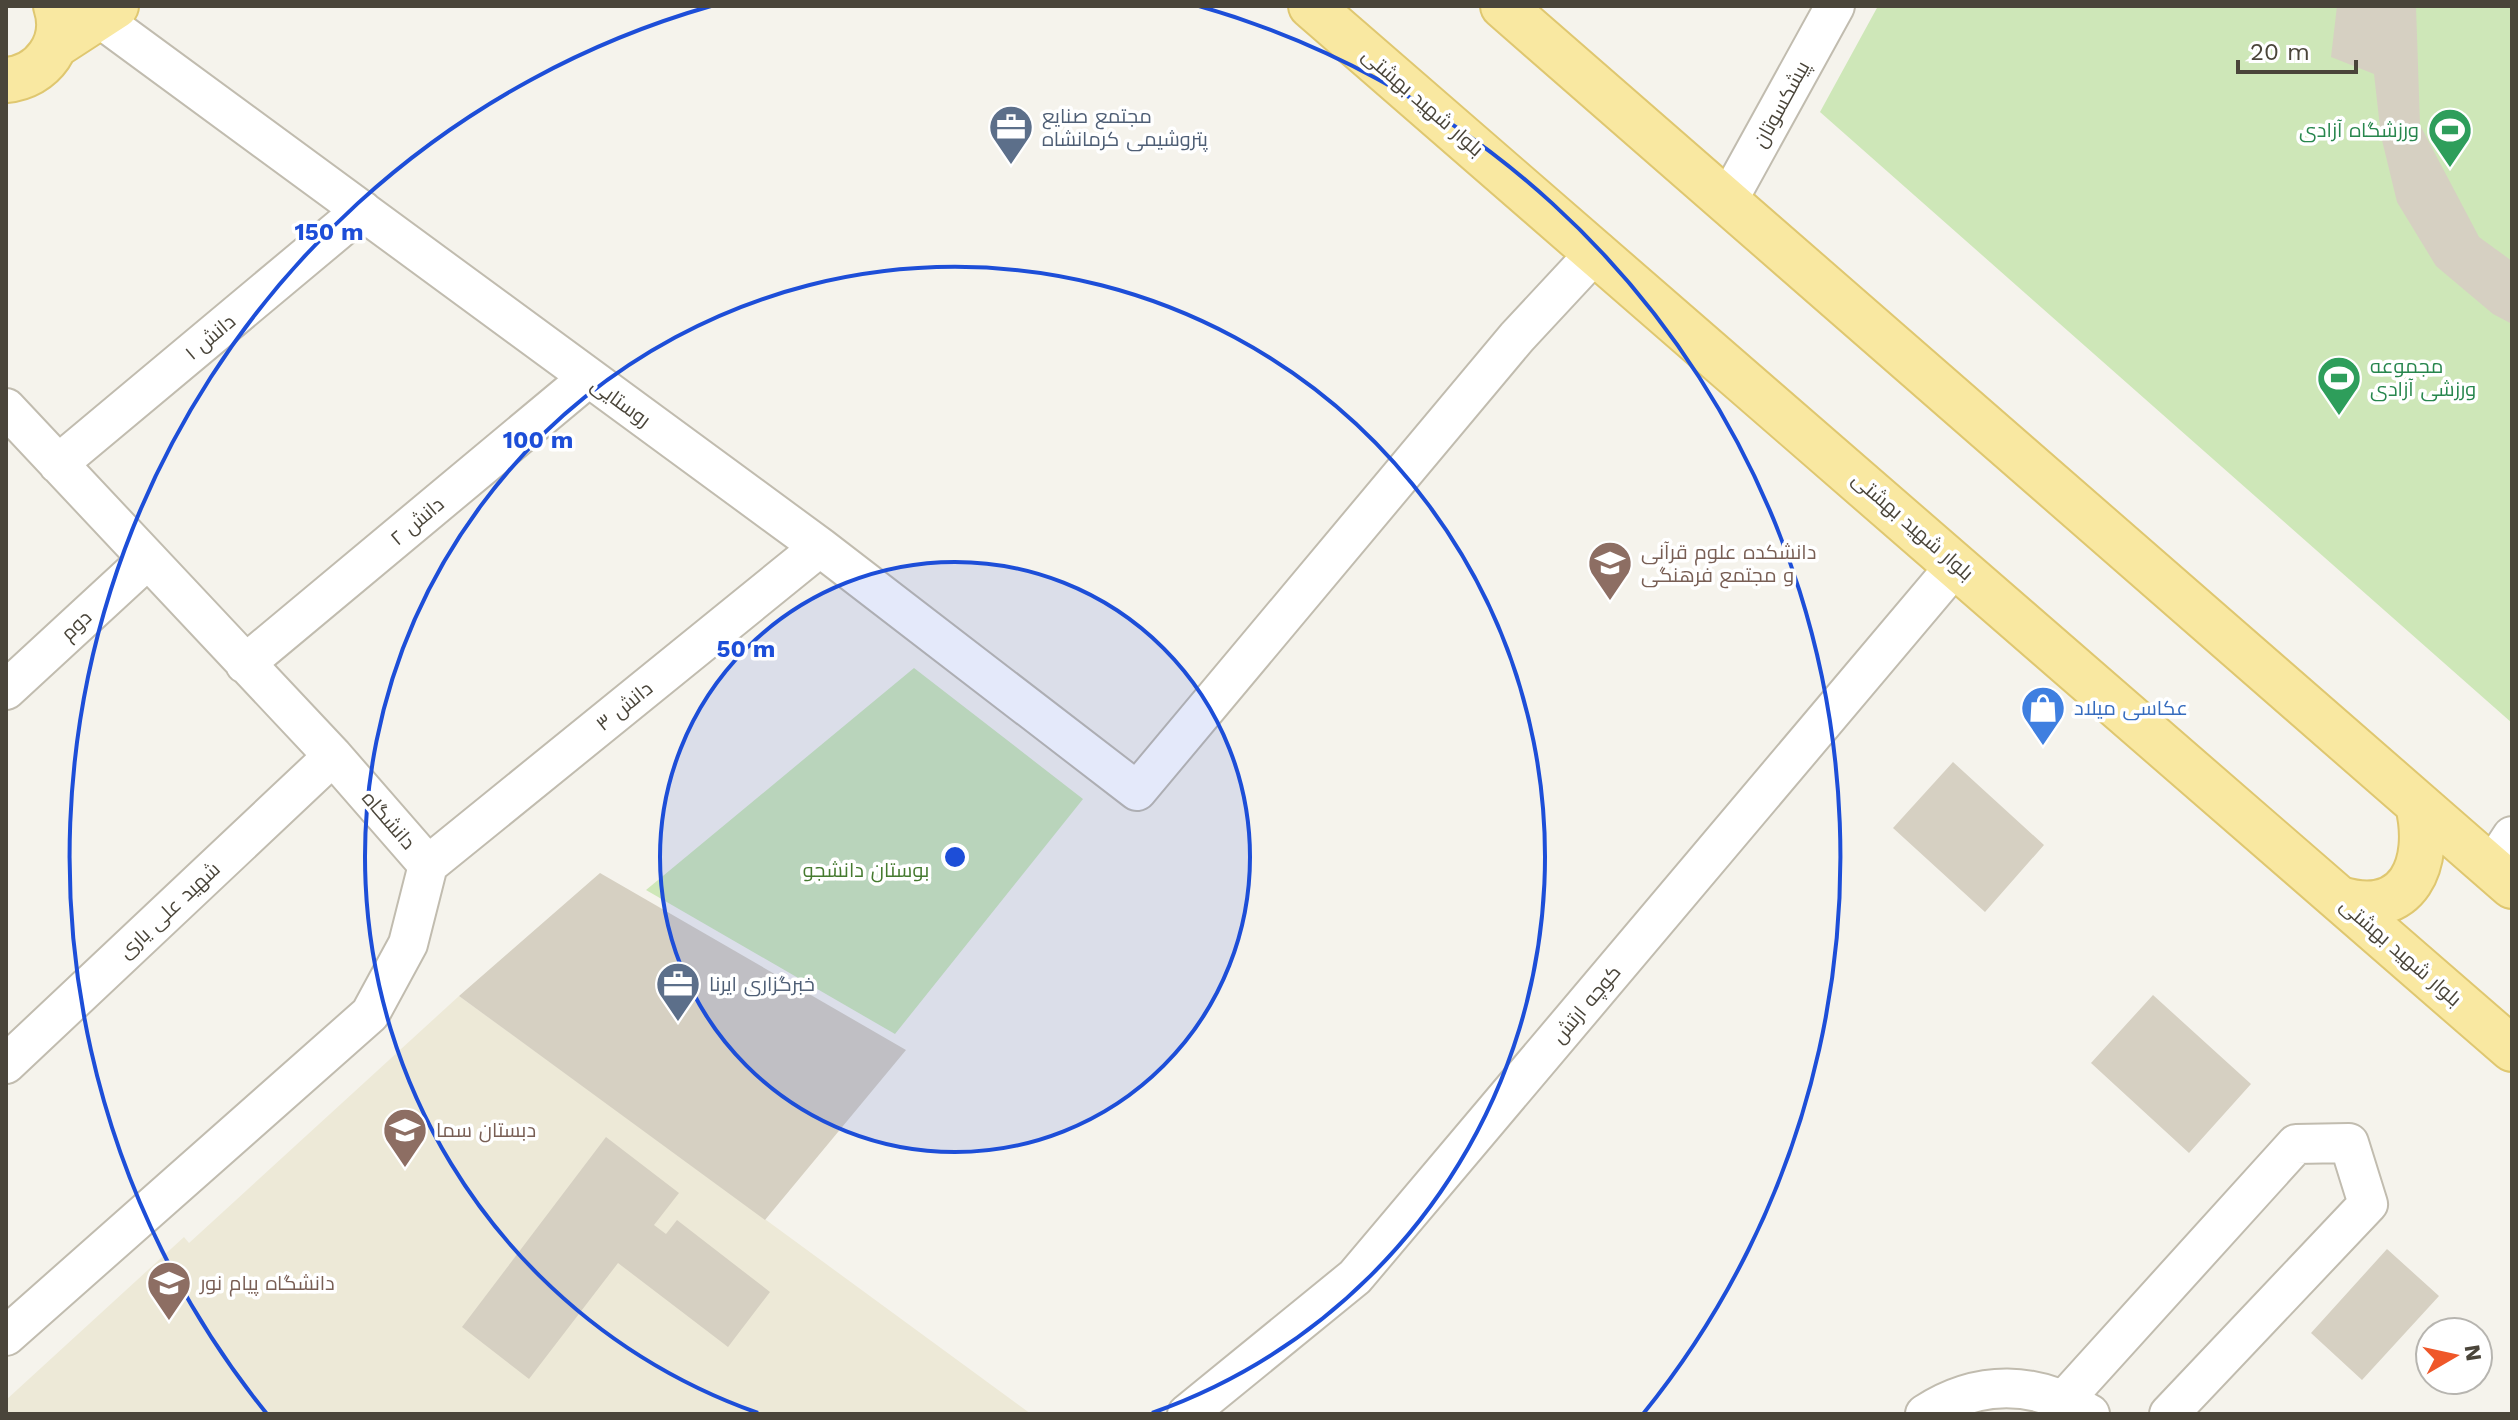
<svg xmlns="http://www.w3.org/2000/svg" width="2518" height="1420" font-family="'Work Sans',Cairo,sans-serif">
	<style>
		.education { fill: #ede9d7 }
		.green { fill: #cee7b8 }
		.building { fill: #d6d0c2 }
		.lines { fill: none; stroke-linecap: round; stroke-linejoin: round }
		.minor-casing { stroke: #c1bcaf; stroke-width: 42 }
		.major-casing { stroke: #dfc770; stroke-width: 48 }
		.minor { stroke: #fff; stroke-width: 38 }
		.major { stroke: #f9e8a1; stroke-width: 44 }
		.ring { fill: none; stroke: #1d4ed8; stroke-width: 4 }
		.labels { text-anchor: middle; stroke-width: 7; stroke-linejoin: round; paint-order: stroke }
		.street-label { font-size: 20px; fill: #4a453a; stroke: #fff }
		.service-label { font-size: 20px; fill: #4e5e75; stroke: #fff; text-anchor: start }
		.leisure-label { font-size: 20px; fill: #27864d; stroke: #fff; text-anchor: end }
		.education-label { font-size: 20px; fill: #785e54; stroke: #fff; text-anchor: start }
		.shop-label { font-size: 20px; fill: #366cbe; stroke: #fff; text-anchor: start }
		.park-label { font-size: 20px; fill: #457a2f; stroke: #fff }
		.centre { fill: #1d4ed8; stroke: #fff; stroke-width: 4 }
		.ring-label { font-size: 24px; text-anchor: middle; font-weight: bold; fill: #1d4ed8; stroke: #fff; stroke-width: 7; stroke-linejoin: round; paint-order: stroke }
	</style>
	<rect width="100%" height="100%" fill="#f5f3ec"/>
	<path class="education" d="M459 996 594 1094 1031 1414H6V1400L184 1237 189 1243Z"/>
	<path class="green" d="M1878 6H2512V723L1820 112Z
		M914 668 1083 799 895 1034 646 890Z"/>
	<path class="building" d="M2337 6H2416L2420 125 2479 237 2512 261V324L2493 314 2436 266 2397 202 2381 136 2374 74 2331 57Z
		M1953 762 2044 845 1985 912 1893 828Z
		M600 873 906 1050 765 1220 459 996Z
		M2153 995 2251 1084 2189 1153 2091 1063Z
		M606 1137 679 1193 654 1225 666 1234 677 1220 770 1292 728 1347 618 1263 529 1379 462 1327Z
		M2387 1249 2439 1296 2362 1380 2311 1333Z"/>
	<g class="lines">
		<g class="minor-casing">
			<path id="minor" d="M101 19 820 547 1137 791 1517 337 1597 251
				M1727 202 1835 6
				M6 408 333 756 428 865 408 944 370 1014 6 1336
				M58 464 362 210
				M245 664 588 378
				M6 690 147 560
				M428 865 820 547
				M2491 868 2512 836
				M6 1064 333 756
				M2065 1399 2296 1144 2349 1143 2368 1204 2169 1414
				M1187 1414 1355 1277 1956 565
				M1925 1414C1979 1379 2036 1381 2090 1414"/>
		</g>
		<g class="major-casing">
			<path id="major" d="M1311 6 2512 1049
				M1503 6 2512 886
				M56 45 116 6
				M6 80C43 77 68 42 56 6
				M2340 899C2409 920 2432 863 2418 805"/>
		</g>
		<use href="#minor" class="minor"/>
		<use href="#major" class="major"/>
	</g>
	<circle cx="955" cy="857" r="295" fill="#1d4ed8" fill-opacity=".12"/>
	<g class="ring">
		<circle cx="955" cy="857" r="295"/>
		<path d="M758 1413A590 590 0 1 1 1152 1413"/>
		<path d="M267 1414A885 885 0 0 1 711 6M1199 6A885 885 0 0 1 1643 1414"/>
	</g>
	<defs>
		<g id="office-pin" transform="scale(2.3)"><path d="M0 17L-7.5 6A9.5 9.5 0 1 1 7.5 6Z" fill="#5c6f8a" stroke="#fff"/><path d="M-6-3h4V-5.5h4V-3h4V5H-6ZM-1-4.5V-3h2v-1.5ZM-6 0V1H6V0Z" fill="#fff"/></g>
		<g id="stadium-pin" transform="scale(2.3)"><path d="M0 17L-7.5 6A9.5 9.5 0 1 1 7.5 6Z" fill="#2e9e5b" stroke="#fff"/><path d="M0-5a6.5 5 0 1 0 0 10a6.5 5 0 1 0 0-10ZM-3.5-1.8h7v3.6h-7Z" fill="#fff"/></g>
		<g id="university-pin" transform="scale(2.3)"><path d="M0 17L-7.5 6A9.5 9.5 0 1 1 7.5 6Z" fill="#8d6e63" stroke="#fff"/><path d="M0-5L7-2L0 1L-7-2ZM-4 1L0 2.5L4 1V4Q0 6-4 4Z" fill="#fff"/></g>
		<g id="shop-pin" transform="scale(2.3)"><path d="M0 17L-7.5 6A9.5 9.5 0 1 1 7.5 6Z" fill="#3f7fe0" stroke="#fff"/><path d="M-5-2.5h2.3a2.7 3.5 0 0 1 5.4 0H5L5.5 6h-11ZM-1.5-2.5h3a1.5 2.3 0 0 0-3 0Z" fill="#fff"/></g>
		<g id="school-pin" transform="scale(2.3)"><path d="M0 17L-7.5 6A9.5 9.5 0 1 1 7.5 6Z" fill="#8d6e63" stroke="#fff"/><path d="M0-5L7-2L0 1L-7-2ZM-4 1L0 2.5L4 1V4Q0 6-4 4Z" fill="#fff"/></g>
	</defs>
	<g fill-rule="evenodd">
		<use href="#office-pin" x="1011" y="127"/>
		<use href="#stadium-pin" x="2450" y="130"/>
		<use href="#stadium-pin" x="2339" y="378"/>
		<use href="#university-pin" x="1610" y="563"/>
		<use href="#shop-pin" x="2043" y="708"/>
		<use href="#office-pin" x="678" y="984"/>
		<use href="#school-pin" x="405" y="1130"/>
		<use href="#university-pin" x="169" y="1283"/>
	</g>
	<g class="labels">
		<g class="street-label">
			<text transform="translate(1423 102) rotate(41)" y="7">بلوار شهید بهشتی</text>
			<text transform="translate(1781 104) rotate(-61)" y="7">پیشکسوتان</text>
			<text transform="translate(210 337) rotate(-40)" y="7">دانش ۱</text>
			<text transform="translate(621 402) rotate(36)" y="7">روستایی</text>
			<text transform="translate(417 521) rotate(-40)" y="7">دانش ۲</text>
			<text transform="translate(1913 526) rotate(41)" y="7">بلوار شهید بهشتی</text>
			<text transform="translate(76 625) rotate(-43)" y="7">دوم</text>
			<text transform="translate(624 706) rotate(-39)" y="7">دانش ۳</text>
			<text transform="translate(389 820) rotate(49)" y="7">دانشگاه</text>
			<text transform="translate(169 910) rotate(-43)" y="7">شهید علی یاری</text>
			<text transform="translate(2401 952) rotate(41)" y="7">بلوار شهید بهشتی</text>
			<text transform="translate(1586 1004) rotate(-50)" y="7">کوچه ارتش</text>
		</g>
		<g class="service-label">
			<text x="1042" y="123">مجتمع صنایع<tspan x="1042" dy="23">پتروشیمی کرمانشاه</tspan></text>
			<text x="709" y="991">خبرگزاری ایرنا</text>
		</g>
		<g class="leisure-label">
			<text x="2419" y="137">ورزشگاه آزادی</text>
			<text x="2370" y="373" text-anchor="start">مجموعه<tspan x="2370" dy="23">ورزشی آزادی</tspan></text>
		</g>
		<g class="education-label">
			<text x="1641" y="559">دانشکده علوم قرآنی<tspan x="1641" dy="23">و مجتمع فرهنگی</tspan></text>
			<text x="436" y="1137">دبستان سما</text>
			<text x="200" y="1290">دانشگاه پیام نور</text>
		</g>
		<g class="shop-label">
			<text x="2074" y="715">عکاسی میلاد</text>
		</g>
		<g class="park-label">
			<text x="866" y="877">بوستان دانشجو</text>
		</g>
	</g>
	<circle cx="955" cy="857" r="12" class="centre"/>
	<g class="ring-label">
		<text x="329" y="240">150 m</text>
		<text x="538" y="448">100 m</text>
		<text x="746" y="657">50 m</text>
	</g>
	<rect width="2518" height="1420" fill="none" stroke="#4a453a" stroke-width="16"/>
	<g transform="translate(2454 1356) rotate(81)"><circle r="38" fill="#ffffff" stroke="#b7b5b0" stroke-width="2"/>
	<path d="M0-6L14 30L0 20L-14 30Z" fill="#ef5729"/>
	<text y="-12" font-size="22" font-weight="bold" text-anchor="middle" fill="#4a453a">N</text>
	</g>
	<path d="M2238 60v12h118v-12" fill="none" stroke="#4a453a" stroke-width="4"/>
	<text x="2250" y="60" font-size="24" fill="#4a453a" stroke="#ffffff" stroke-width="6" paint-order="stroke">20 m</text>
</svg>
